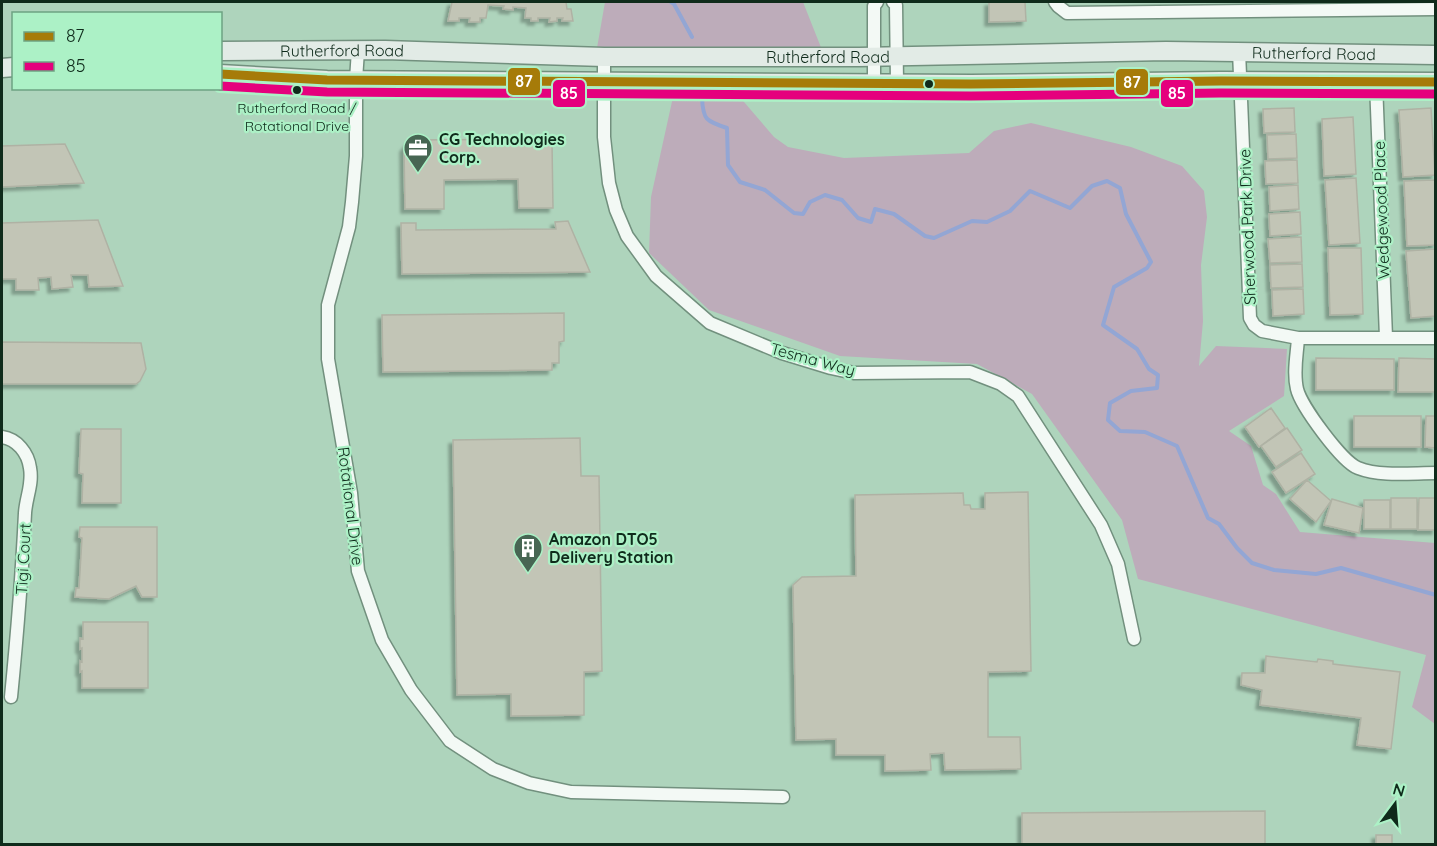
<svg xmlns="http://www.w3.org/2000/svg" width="1437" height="846" font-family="Quicksand,sans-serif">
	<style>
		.green { fill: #bdacba }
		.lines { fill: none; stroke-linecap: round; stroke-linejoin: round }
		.stream { stroke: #93a6d4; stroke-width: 4 }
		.building { fill: #c2c5b6; stroke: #afb2a4; stroke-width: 1.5; filter: url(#shadow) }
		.minor-casing { stroke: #72907e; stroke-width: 15 }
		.secondary-casing { stroke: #72907e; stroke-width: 21 }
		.minor { stroke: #f3f9f5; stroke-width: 12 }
		.secondary { stroke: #e2ebe6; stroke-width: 18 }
		.bus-1-casing { stroke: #acf1c6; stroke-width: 14 }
		.bus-2-casing { stroke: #acf1c6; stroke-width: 14 }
		.bus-1 { stroke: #a67b09; stroke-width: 9 }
		.bus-2 { stroke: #e5007d; stroke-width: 9 }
		.bus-dot { fill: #0f2b1b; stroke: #acf1c6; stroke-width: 2 }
		.labels { text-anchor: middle; stroke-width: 4.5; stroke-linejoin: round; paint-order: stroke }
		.bus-label { font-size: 14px; fill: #0f2b1b; stroke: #acf1c6 }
		.street-label { font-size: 16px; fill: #0f2b1b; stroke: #acf1c6 }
		.poi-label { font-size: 16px; font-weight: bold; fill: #0f2b1b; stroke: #acf1c6; text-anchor: start }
		.line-badge { stroke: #acf1c6; stroke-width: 2 }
		.badge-label { font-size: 16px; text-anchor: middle; font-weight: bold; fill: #fff }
	</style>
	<defs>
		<filter id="shadow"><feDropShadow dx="-4" dy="4" stdDeviation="1.5" flood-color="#0004"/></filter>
	</defs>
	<rect width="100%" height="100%" fill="#aed4bc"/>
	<path class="green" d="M605 2H803L822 50 597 48Z
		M690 87 738 95 774 137 788 147 844 158 969 153 994 131 1031 123 1131 147 1182 166 1204 191 1207 217 1201 265 1203 321 1199 366 1216 346 1287 349 1284 396 1229 431 1251 446 1263 485 1276 494 1300 532 1435 543V724L1412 707 1426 655 1138 579 1122 520 1032 394 977 364 840 356 709 310 649 253 651 197 673 97Z"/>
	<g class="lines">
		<path class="stream" d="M671 2 674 4 692 37
			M702 98C703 120 706 121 727 128L728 165 740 182 765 190 794 213 803 214 810 202 825 195 842 200 858 218 871 222 875 209 894 214 925 236 934 238 972 221 987 222 1010 211 1030 191 1070 208 1092 186 1107 181 1120 188 1126 214 1151 262 1147 268 1114 287 1103 325 1137 349 1149 369 1158 375 1157 388 1131 391 1110 403 1108 420 1120 431 1145 432 1177 446 1208 518 1219 524 1237 548 1252 563 1274 570 1316 574 1341 568 1436 595"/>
	</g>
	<path class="building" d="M452 2H566L567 9H571L573 21H562L563 18H557V21L549 22 550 18H538V21H531V18H525L526 8 513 7V10L503 9 504 6 488 5 486 18H480V22H469L470 18H459V21H448Z
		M989 2H1025L1026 21 989 22Z
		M1294 108 1295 132 1264 133 1263 109Z
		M1431 108 1435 175 1403 177 1399 110Z
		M1353 117 1356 174 1324 176 1322 119Z
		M1296 134 1297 158 1268 159 1267 135Z
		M547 139 552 143 553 208H519L518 179 444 180V209H405L404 148 411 140Z
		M65 144 84 183 2 187V146Z
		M1297 160 1298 183 1266 184 1265 161Z
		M1356 178 1360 243 1329 245 1325 180Z
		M1435 180 1436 245 1407 246 1404 181Z
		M1298 185 1299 209 1270 211 1269 187Z
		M1300 212 1301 234 1270 236 1269 214Z
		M98 220 123 286 89 287 88 275H71L73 287 52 289 51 277 38 278 39 290H16V279H2V291V223Z
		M568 221 590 272 402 274 401 223H416V230L556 229 555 222Z
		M1301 237 1302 262 1270 263 1268 239Z
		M1328 248H1361L1363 314 1330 315Z
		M1436 249V316L1411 318 1406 251Z
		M1302 264 1303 287 1271 288 1270 265Z
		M1303 289 1304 314 1273 316 1272 290Z
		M564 313V341L559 342V363H552V370L383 372 382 315Z
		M2 342 141 343 146 369 140 381 136 384H2Z
		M1316 358 1394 359V390H1316Z
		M1399 358 1436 359V392H1398Z
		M1271 408 1285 428 1259 447 1245 427Z
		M1354 416H1421V447H1354Z
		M1426 416H1436V448L1425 447Z
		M1287 428 1302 450 1276 467 1261 446Z
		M81 429H121V503H82L83 474 79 473Z
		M580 438 581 476H599L602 671 584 672V715L511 716V694L457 695 453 440Z
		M1301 453 1315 474 1286 493 1272 472Z
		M1307 480 1331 501 1316 522 1290 499Z
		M1028 492 1031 671 988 672V737H1020L1021 769 945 770 944 753 930 754 931 770 885 771V755H836V739L796 740 793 585 802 577 856 576 855 495 963 493 964 505H970L971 509H985V493Z
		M1391 498H1417V529H1391Z
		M1419 498H1436V530H1418Z
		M1332 499 1363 508 1359 533 1324 525Z
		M1364 500H1390V529H1364Z
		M80 527H157V597H142L136 586 109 599 75 597 76 588H79L82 538 79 537Z
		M83 622H148V688H82V671L80 672V661L82 662V648L80 649V638L83 639Z
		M1266 656 1317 662 1318 659 1333 661V664L1400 672 1391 749 1357 745 1361 718 1260 705 1262 690 1241 685 1242 673H1265Z
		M1265 811V844H1022V813Z
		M1376 835H1392V844H1376Z"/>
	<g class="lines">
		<g class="minor-casing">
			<path id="minor" d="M893 2 896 5 897 83
				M1055 2 1058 6 1067 13 1436 9
				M358 50 356 80V156L352 202 349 227 328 305V359L351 493 358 571 382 640 411 690 450 741 493 769 529 783 571 792 783 797
				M1239 51 1250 318 1254 325 1262 331 1298 338H1436
				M604 57V137L609 183 616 210 627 236 656 276 710 323 782 353 831 368 854 373 970 372 1001 384 1018 396 1101 525 1118 564 1134 639
				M874 83V6L877 2
				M1376 83 1386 337
				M1298 338C1297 355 1293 372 1297 389 1301 406 1342 462 1358 468 1381 477 1411 473 1436 473
				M2 437C17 439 28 453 30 468 33 484 26 497 25 513 22 575 17 636 11 697"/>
		</g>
		<g class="secondary-casing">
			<g id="secondary">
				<path id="s1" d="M220 51 385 50 604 57H859L1166 51 1436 55"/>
				<path d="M2 68 14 67"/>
				<path d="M220 74 327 80 971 84 1221 81 1436 82"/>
			</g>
		</g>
		<use href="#minor" class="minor"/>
		<use href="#secondary" class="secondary"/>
		<g class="bus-1-casing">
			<path id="bus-1" d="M220 74 327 80 971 84 1221 81 1436 82"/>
		</g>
		<g class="bus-2-casing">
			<path id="bus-2" d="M220 86 327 92 971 96 1221 93 1436 94"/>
		</g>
		<use href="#bus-1" class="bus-1"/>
		<use href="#bus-2" class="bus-2"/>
	</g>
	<defs>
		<g id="office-pin" transform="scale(1.5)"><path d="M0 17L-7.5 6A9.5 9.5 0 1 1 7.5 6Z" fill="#476653" stroke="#acf1c6"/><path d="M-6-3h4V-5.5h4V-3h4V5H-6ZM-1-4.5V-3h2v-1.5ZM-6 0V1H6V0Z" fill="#fff"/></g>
		<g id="building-pin" transform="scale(1.5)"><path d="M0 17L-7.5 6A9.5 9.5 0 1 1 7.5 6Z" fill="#476653" stroke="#acf1c6"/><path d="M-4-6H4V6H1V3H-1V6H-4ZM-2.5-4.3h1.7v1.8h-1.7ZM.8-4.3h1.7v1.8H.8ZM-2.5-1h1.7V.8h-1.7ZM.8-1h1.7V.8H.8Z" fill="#fff"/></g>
	</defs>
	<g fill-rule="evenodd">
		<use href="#office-pin" x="418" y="148"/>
		<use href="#building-pin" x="528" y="548"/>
	</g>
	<g class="bus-dot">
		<circle cx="929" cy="84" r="5"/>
		<circle cx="297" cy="90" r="5"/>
	</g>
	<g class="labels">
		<g class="bus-label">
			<text x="297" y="113">Rutherford Road /<tspan x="297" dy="18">Rotational Drive</tspan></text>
		</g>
		<g class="street-label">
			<text dy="6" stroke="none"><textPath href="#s1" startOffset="122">Rutherford Road</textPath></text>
			<text dy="6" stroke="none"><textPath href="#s1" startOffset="1094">Rutherford Road</textPath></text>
			<text dy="6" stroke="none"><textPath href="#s1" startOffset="608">Rutherford Road</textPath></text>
			<text transform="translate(1381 210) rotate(-92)" y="6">Wedgewood Place</text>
			<text transform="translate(1247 227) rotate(-92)" y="6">Sherwood Park Drive</text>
			<text transform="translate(813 359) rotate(15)" y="6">Tesma Way</text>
			<text transform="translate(351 506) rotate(83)" y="6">Rotational Drive</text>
			<text transform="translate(23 559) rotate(-87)" y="6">Tigi Court</text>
		</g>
		<g class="poi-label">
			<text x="439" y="145">CG Technologies<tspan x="439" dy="18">Corp.</tspan></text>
			<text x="549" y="545">Amazon DTO5<tspan x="549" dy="18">Delivery Station</tspan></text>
		</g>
	</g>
	<g class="line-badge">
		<rect x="507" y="67" width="34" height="29" rx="6" fill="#a67b09"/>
		<rect x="1115" y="68" width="34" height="28" rx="6" fill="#a67b09"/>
		<rect x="552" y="79" width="34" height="29" rx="6" fill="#e5007d"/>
		<rect x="1160" y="79" width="34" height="29" rx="6" fill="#e5007d"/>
	</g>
	<g class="badge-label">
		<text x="524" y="87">87</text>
		<text x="1132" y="88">87</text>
		<text x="569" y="99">85</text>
		<text x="1177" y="99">85</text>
	</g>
	<rect width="1437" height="846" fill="none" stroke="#0f2b1b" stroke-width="6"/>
	<rect x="12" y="12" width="210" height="78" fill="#acf1c6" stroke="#6da282" stroke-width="1.5"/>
	<rect x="24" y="32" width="30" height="9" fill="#a67b09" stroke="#6da282" stroke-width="1.5"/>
	<text x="66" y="42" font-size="18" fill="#0f2b1b">87</text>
	<rect x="24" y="62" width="30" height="9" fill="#e5007d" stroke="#6da282" stroke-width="1.5"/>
	<text x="66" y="72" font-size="18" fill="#0f2b1b">85</text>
	<g transform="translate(1395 804) rotate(16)" stroke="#acf1c6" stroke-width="4.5" paint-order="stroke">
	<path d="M0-4.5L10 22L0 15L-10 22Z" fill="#0f2b1b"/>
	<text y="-9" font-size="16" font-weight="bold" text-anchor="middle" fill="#0f2b1b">N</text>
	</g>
</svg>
